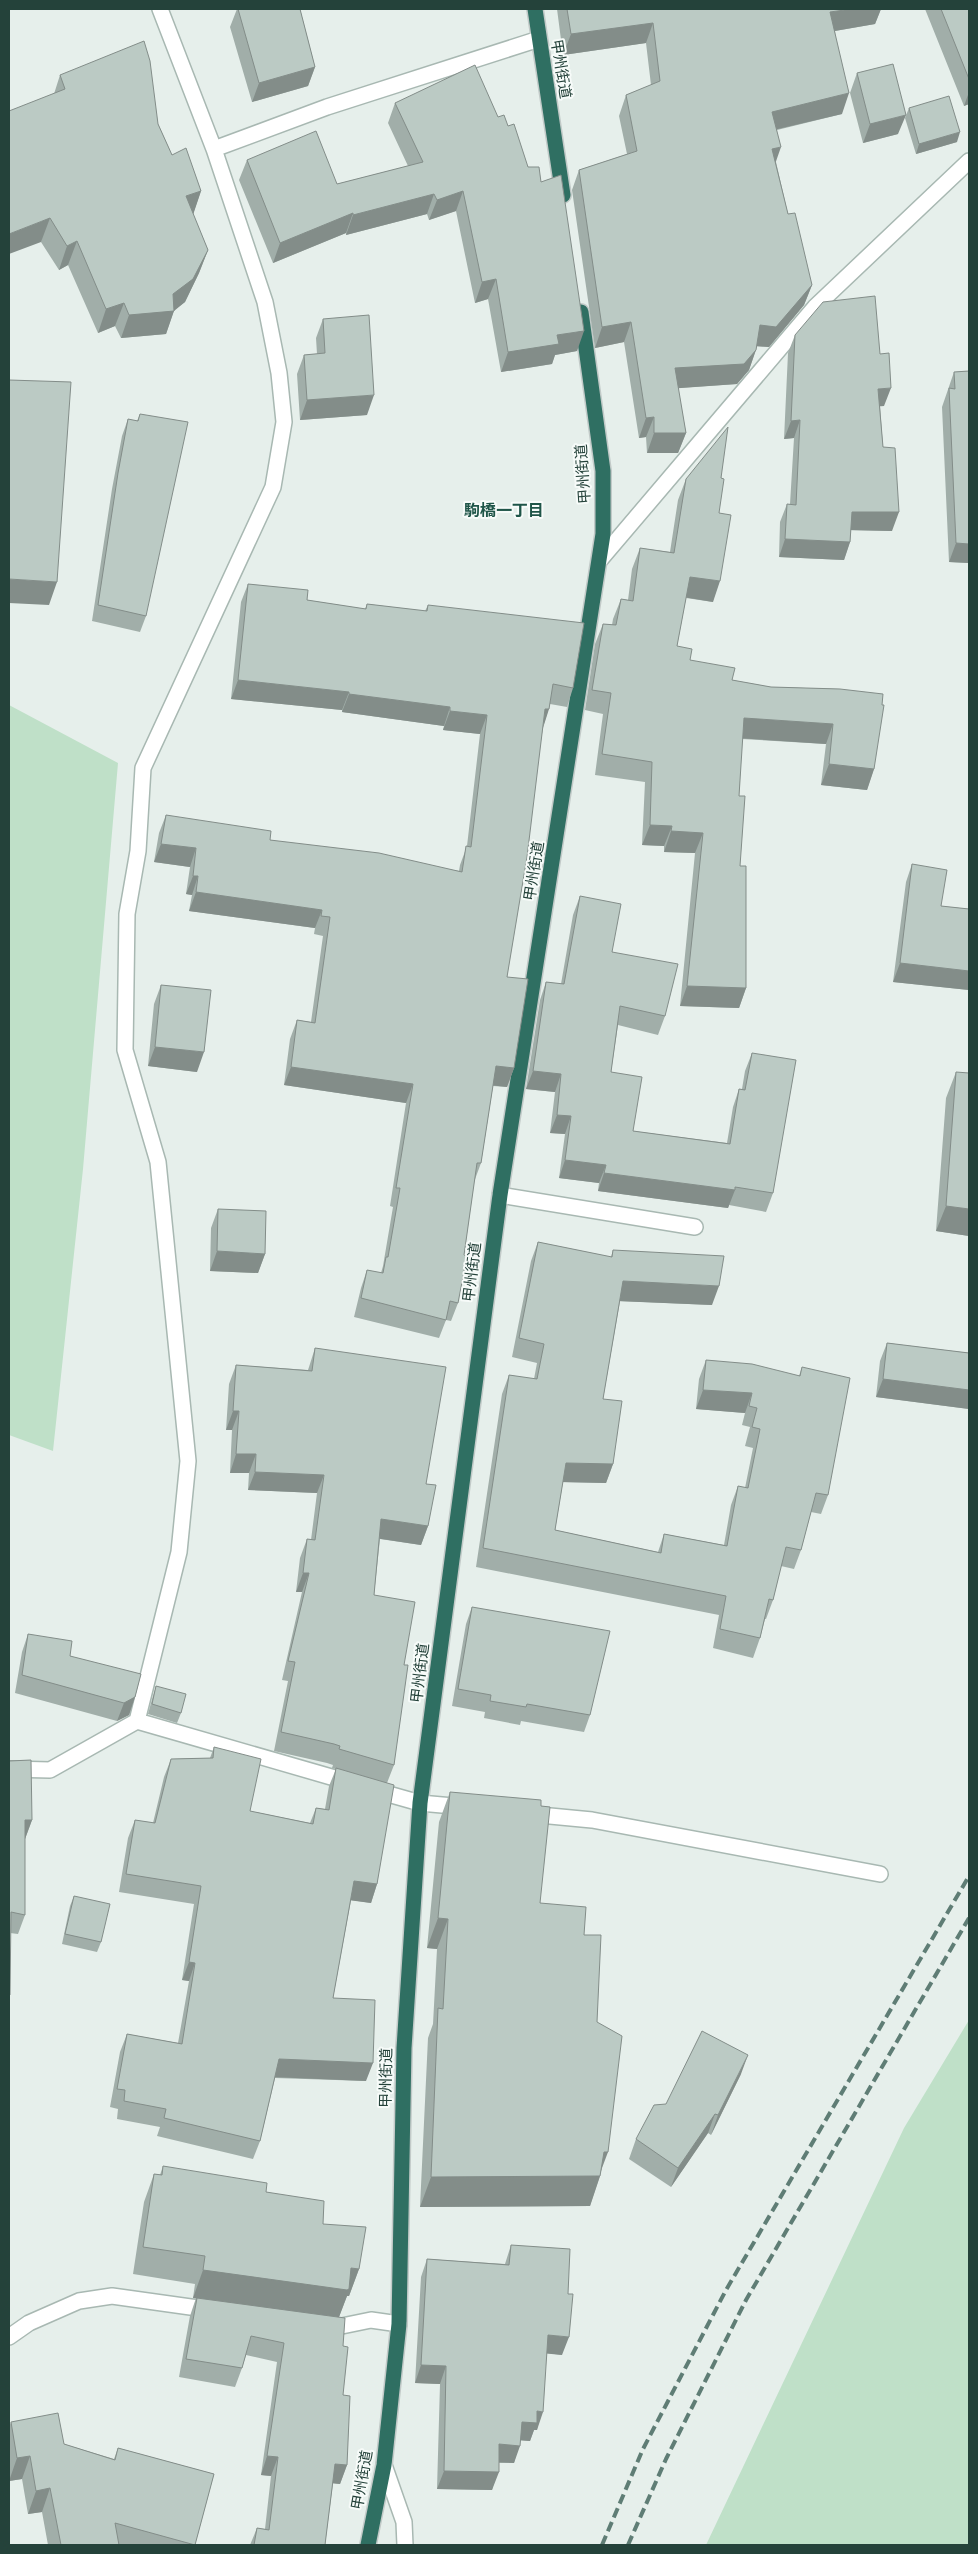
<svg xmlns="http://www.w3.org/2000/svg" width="978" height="2554" font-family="'DejaVu Sans','Noto Sans JP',sans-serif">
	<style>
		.green { fill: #bfe0c8 }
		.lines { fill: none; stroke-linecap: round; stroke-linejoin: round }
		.minor-casing { stroke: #a8b8b2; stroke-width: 18 }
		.highway-casing { stroke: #c2cac8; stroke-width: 18 }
		.minor { stroke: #fff; stroke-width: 15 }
		.highway { stroke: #2f6f62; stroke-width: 15 }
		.rail { stroke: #5f7d75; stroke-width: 4; stroke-dasharray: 10 5; stroke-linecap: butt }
		.wall { fill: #a1aea9 }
		.shaded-wall { fill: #838d89 }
		.building { fill: #bbcac4; stroke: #838d89 }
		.labels { text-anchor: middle; stroke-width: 4; stroke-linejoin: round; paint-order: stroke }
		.street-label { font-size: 15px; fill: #24423a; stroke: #f7fbf9 }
		.neighbourhood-label { font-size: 16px; font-weight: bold; fill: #1f5548; stroke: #f7fbf9 }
	</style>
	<rect width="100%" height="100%" fill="#e6efeb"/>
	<path class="green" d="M9 705 118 763 83 1169 53 1451 9 1435Z
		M969 2020V2545H706L904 2128Z"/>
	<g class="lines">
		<g class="minor-casing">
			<path id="minor" d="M214 149 327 107 539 39
				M600 560 815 307 969 161
				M500 1195 695 1227
				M137 1721 352 1783
				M9 1769 50 1770 137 1721 179 1552 188 1461 158 1162 125 1050 127 914 138 851 143 768 273 487 284 422 279 373 265 302 214 149 160 9
				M374 1790 420 1803 464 1807
				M529 1814 592 1820 880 1874
				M324 2326 337 2327 371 2320 399 2324
				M9 2337 29 2323 79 2301 112 2296 212 2310
				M384 2465 404 2522 405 2545"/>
		</g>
		<g class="highway-casing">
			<path id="highway" d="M535 9 563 195
				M368 2545 384 2465 399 2324 404 2048 420 1803 500 1195 603 534V471L581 312"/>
		</g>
		<use href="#minor" class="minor"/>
		<use href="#highway" class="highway"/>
		<path class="rail" d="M602 2545 643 2449 726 2290 969 1876
			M628 2545 666 2459 746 2300 969 1918"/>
	</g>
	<path class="wall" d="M237 9H300L315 67 308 86 252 102 230 27Z
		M557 9H881L875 24 835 31 842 114 777 130 776 162 788 214 812 285 804 305 769 347 757 346 749 370 737 384 678 388 686 433 678 453H647L646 437 639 438 624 342 595 348 572 190 579 170 627 154 619 116 626 95 651 85 646 43 563 55Z
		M925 9H969V104L964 106Z
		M857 73 898 134 863 143 850 93Z
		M60 75 158 124 172 155 201 191 193 214 208 250 199 273 185 302 174 310 166 334 121 338 115 326 98 333 68 265 59 270 41 242 54 94Z
		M395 103 498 117 508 126 528 167 541 182 577 351 555 355 552 364 501 372 488 299 475 303 456 211 429 220 427 214 346 235V233L273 263 239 180 247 160 337 184 408 166 388 123Z
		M909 108 957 142 916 154 905 118Z
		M323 319 367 415 300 420 297 374 304 355 317 354 316 338Z
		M795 335 884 406H880L883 447 892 531 851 530 850 542 844 560 779 557 780 522 787 504H790L794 438 784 439 788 353Z
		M969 371V563L949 562 942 407 954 372Z
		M140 414 146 616 140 632 92 621 112 489 122 436 128 419 137 421Z
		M721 478 713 602 686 598 677 646 690 660 732 680 771 687 840 689 874 769 867 790 821 785 826 744 742 739 739 796 740 866 746 988 739 1008 680 1006 695 853 664 852V846L642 845 645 782 595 775 603 714 585 710 595 644 603 624 612 625 613 619 621 599 628 600 632 569 640 548 670 552 678 500 686 479Z
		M248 584 307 600 365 609 367 604 425 611 428 605 573 688 567 707 550 704 543 727 507 977 514 1068 507 1087 493 1086 481 1163 474 1182 464 1255 458 1303 451 1321 446 1320 439 1338 354 1317 361 1288 367 1270 381 1273 383 1266 393 1207 390 1206 406 1103 284 1085 290 1039 297 1020 311 1022 323 936 314 934 315 928 189 911 192 895 186 894 190 867 154 862 159 833 166 815 270 840 459 871 460 865 467 846 480 734 443 730 444 726 342 712V710L231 699 241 602Z
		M912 864 941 906 969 909V990L893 982 906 882Z
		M580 896 612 952 665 1016 658 1035 618 1025 611 1072 633 1131 727 1143 733 1107 739 1089H742L745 1071 752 1053 773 1193 766 1212 729 1205 728 1208 598 1191 599 1183 559 1178 565 1134 550 1133 555 1092 526 1089 540 1000 546 982 561 984 573 915Z
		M161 985 197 1072 148 1066 154 1004Z
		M956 1072 969 1236 936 1231 946 1098Z
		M218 1209 265 1254 258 1273 210 1271 211 1228Z
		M538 1242 611 1257 613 1250 712 1305 620 1301 603 1399 613 1464 606 1483 563 1482 555 1530 658 1552 664 1534 724 1545 731 1505 738 1486 745 1488 753 1448 745 1446 750 1427 742 1425 745 1413 696 1409 699 1379 706 1360 799 1376 802 1367 828 1495 821 1514 811 1512 801 1550 794 1569 781 1566 773 1600 766 1619H765L760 1638 753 1658 713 1648 719 1615 476 1567 502 1394 509 1375 534 1379 537 1363 512 1357 531 1261Z
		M887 1343 969 1353V1409L876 1397 880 1361Z
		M315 1348 426 1484 428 1526 421 1545 380 1539 374 1595 404 1665 394 1765 387 1783 377 1884 371 1903 351 1900 333 1998 366 2081 275 2078 260 2141 253 2159 157 2136 160 2127 117 2119 118 2109 110 2107 120 2052 127 2034 178 2043 189 1981 182 1980 194 1904 119 1892 128 1838 135 1820 153 1823 164 1777 171 1759 210 1758 214 1747 250 1811 310 1823 316 1808 325 1809 329 1786 336 1769 332 1768 333 1765 327 1763 274 1751 288 1681 282 1680 302 1592H296L300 1558 307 1539 311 1540 317 1493 248 1490 249 1473H230L232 1430H226L229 1384 236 1365 308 1370 309 1367Z
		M472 1607 590 1715 584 1732 521 1721 520 1725 484 1718 485 1712 452 1706 466 1624Z
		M28 1634 70 1656 135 1697 129 1715 117 1721 15 1693 22 1652Z
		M156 1686 181 1713 177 1723 148 1714 153 1696Z
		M9 1761 32 1820 25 1839V1915L18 1934 10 1933Z
		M450 1792 540 1903 584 1935 597 2022 602 2167 600 2176 590 2206 420 2207 428 2038 433 2024 437 1949 427 1948 439 1822Z
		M74 1896 101 1942 97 1952 62 1944 70 1906Z
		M741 2074 711 2135 708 2133 671 2187 629 2159 636 2139 666 2104Z
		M163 2166 266 2192 323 2224 359 2269 349 2296H347L339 2317 343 2346V2395L347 2465 340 2484 333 2483 325 2545H250L257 2528 265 2529 271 2476 261 2475 277 2362 246 2355 242 2368 235 2387 179 2377 190 2316 196 2298H193L195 2284 133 2274 144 2202 154 2174 160 2175Z
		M511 2245 562 2355 547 2353 537 2430H534L530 2441 520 2440 514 2463H499L492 2490 437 2489 440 2384 415 2383 421 2277 427 2259 505 2264Z
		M11 2422 64 2444 114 2459 118 2448 214 2474 195 2545H48L42 2512 28 2514 22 2479 9 2481V2427Z"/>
	<path class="shaded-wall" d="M852 9H881L875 24 823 33 830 12Z
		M653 23 646 43 563 55 571 34Z
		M315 67 308 86 252 102 259 83Z
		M969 92V104L964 106Z
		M849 93 842 114 765 132 772 112Z
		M906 115 898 134 863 143 870 124Z
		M960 132 957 142 916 154 919 144Z
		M781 147 774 167 772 149Z
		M201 191 193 215 186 196Z
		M463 191 456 211 429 220 437 200Z
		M434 194 427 214 346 235 353 215Z
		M353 213 346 233 273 263 280 243Z
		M50 218 41 242 9 254V234Z
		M77 241 68 265 59 270 67 246Z
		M208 250 199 273 185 302 174 311 166 334 121 338 129 315 173 294Z
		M496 279 488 299 475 303 482 282Z
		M812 285 804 305 769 347 753 346 760 325Z
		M124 303 115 326 98 333 106 309Z
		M631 322 624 342 595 348 602 327Z
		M584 331 577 351 555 355 552 364 501 372 508 352 557 335Z
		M756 350 749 370 737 384 667 389 675 368Z
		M891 388 884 406 872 407 878 389Z
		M374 395 367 415 300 420 307 400Z
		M654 417 646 437 639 438 646 418Z
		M800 420 794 438 784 439 791 421Z
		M654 433H686L678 453H647Z
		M852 512H899L892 531 845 530Z
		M785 539 850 542 844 560 779 557Z
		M956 543 969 544V563L949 562Z
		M690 577 720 581 713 602 683 597Z
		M9 579 57 582 49 605 9 603Z
		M238 680 349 692 342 710 231 699Z
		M349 694 450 707 444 726 342 712Z
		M545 709H549L543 728Z
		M450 711 487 715 480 734 443 730Z
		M744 718 833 724 826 744 736 738Z
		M829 764 874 769 867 790 821 785Z
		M650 825 672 826 664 846 642 845Z
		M671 831 703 833 695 853 664 852Z
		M161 844 196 848 190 867 154 862Z
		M193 876H198L192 895 186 894Z
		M196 892 322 910 315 928 189 911Z
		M900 963 969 971V990L893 982Z
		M687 986 746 988 739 1008 680 1006Z
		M155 1047 204 1052 197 1072 148 1066Z
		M496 1066 514 1068 507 1087 489 1085Z
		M291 1067 413 1084 406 1103 284 1085Z
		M533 1071 561 1074 555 1092 526 1089Z
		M557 1115 571 1116 565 1134 550 1133Z
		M565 1160 606 1165 599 1183 559 1178Z
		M604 1173 735 1190 728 1208 598 1191Z
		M946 1206 969 1209V1236L936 1231Z
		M217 1251 265 1254 258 1273 210 1271Z
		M623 1281 719 1286 712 1305 616 1301Z
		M883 1379 969 1390V1409L876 1397Z
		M703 1390 752 1393 745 1413 696 1409Z
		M233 1411H239L232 1430H226Z
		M236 1454H256L249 1473H230Z
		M566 1463 613 1464 606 1483 559 1482Z
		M255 1472 324 1475 317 1493 248 1490Z
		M381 1519 428 1526 421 1545 375 1538Z
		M303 1573H309L302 1592H296Z
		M135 1697 129 1715 117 1721 124 1703Z
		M25 1820H32L25 1839Z
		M354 1881 377 1884 371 1903 348 1900Z
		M438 1918 448 1919 437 1949 427 1948Z
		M189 1962 195 1963 189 1981 182 1980Z
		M748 2055 741 2074 711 2135 718 2115Z
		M279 2059 373 2063 366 2081 272 2077Z
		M715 2114 708 2133 671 2187 678 2168Z
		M604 2152H608L599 2176H600L590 2206 420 2207 431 2177Z
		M351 2268 359 2269 349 2296H347L339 2317H337L193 2298 203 2270Z
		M548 2335 569 2337 562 2355 541 2353Z
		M421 2365 446 2366 440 2384 415 2383Z
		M537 2411 543 2412 537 2430H534L530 2441 515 2440 522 2422Z
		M499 2444 520 2446 514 2463 493 2462Z
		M30 2456 22 2479 9 2481 17 2458Z
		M267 2456 278 2457 271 2476 261 2475Z
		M335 2464 347 2465 340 2484 329 2483Z
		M444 2471 499 2472 492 2490 437 2489Z
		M50 2488 42 2512 28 2514 36 2491Z"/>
	<path class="building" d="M238 9H300L315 67 259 83Z
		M567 9H852L830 12 849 93 772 112 781 147 772 149 788 214 795 213 812 285 776 327 760 325 756 350 744 364 675 368 686 433H654V417L646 418 631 322 602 327 579 170 637 151 626 95 660 81 653 23 571 34Z
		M941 9H969V79Z
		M144 41 150 61 158 124 172 155 186 148 201 191 186 196 208 250 193 279 173 294 174 311 129 315 124 303 106 309 77 241 67 246 50 218 9 234V111L65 89 60 75Z
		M893 64 906 115 870 124 857 73Z
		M475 65 498 117 504 115 508 126 514 124 528 167H539L541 182 561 175 584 331 557 335 559 344 508 352 496 279 482 282 463 191 437 200 434 194 353 215V213L280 243 247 160 316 131 337 184 423 162 395 103Z
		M949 96 960 132 919 144 909 108Z
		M875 296 880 354 889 353 891 388 878 389 883 447 895 448 899 512H852L850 542 785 539 787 504 796 505 800 420 791 421 795 335 823 302Z
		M369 315 374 395 307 400 304 355 325 353 323 319Z
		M969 371V544L956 543 949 388 955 389 954 372Z
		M9 380 71 382 57 582 9 579Z
		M140 414 188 422 146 616 98 605 118 473 128 419 138 421Z
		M728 427 721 478 724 479 719 513 731 515 720 581 690 577 677 646 692 649 690 660 735 668 732 680 771 687 840 689 883 694 882 705H884L874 769 829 764 833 724 744 718 739 796H745L740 866H746V988L687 986 703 833 671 831 672 826 650 825 652 762 602 754 611 693 592 690 603 624 616 625 621 599 633 601 640 548 674 553 686 479Z
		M248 584 308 590 307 600 366 609 367 604 427 611 428 605 584 623 573 688 553 684 549 709H545L527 857 507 977 528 979 514 1068 496 1066 481 1163H477L464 1255 467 1256 458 1303 450 1301 446 1320 361 1298 367 1270 383 1273 386 1257H388L400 1188H396L413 1084 291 1067 297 1020 315 1023 330 917 321 916 322 910 196 892 198 876H193L196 848 161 844 166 815 271 831 270 840 379 853 462 872 466 846 471 847 487 715 450 711V707L349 694V692L238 680Z
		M912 864 947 870 941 906 969 909V971L900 963Z
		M580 896 621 904 612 952 678 964 665 1016 620 1006 611 1072 642 1077 633 1131 730 1144 739 1089 745 1090 752 1053 796 1060 773 1193 735 1187V1190L604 1173 606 1165 565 1160 571 1116 557 1115 561 1074 533 1071 546 982 564 984Z
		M161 985 211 990 204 1052 155 1047Z
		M956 1072 969 1073V1209L946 1206Z
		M218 1209 266 1211 265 1254 217 1251Z
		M538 1242 612 1257 613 1250 724 1256 719 1286 623 1281 603 1399 622 1401 613 1464 566 1463 555 1530 661 1553 664 1534 727 1546 738 1486 748 1488 760 1429 752 1427 757 1408 749 1406 752 1393 703 1390 706 1360 752 1364 800 1376 802 1367 850 1378 828 1495 816 1493 801 1550 786 1547 773 1600 769 1599 760 1638 720 1629 726 1596 483 1548 509 1375 537 1379 544 1344 519 1338Z
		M887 1343 969 1353V1390L883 1379Z
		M315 1348 446 1367 426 1484 436 1485 428 1526 381 1519 374 1595 415 1602 404 1665H408L394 1765 339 1749 340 1746 334 1744 281 1732 295 1662 288 1661 309 1573H303L307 1539 315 1540 324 1475 255 1472 256 1454H236L239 1411H233L236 1365 312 1371Z
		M472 1607 610 1631 590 1715 527 1704 526 1707 490 1701 491 1695 458 1689Z
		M28 1634 72 1641 70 1656 141 1674 135 1697 124 1703 22 1675Z
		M156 1686 186 1694 181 1713 152 1704Z
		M214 1747 261 1759 250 1811 313 1824 316 1808 329 1810 336 1768 394 1785 377 1884 354 1881 333 1998 375 2000 373 2063 279 2059 260 2141 164 2118 166 2109 124 2101 125 2090 117 2089 127 2034 182 2044 195 1963 189 1962 201 1886 126 1874 135 1820 155 1823 171 1759 213 1758Z
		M31 1760 32 1820H25V1915L11 1912 10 1995H9V1761Z
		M450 1792 541 1800V1806L550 1807 540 1903 586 1907 584 1935H601L597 2022 622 2036 608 2152H604L600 2176 431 2177 438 2008 443 2009 448 1919 438 1918Z
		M74 1896 110 1904 101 1942 65 1934Z
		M702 2031 748 2055 718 2115 715 2114 678 2168 636 2139 654 2105 666 2104Z
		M163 2166 267 2183 266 2192 324 2201 323 2224 366 2227 359 2269 351 2268 349 2289 347 2290 203 2270 205 2256 143 2247 154 2174 162 2175Z
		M511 2245 570 2249 568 2294H573L569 2337 548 2335 543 2412 537 2411V2423L522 2422 520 2446 499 2444V2472L444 2471 446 2366 421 2365 427 2259 509 2265Z
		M197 2298 345 2318 343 2346 348 2347 343 2395 350 2396 347 2465 335 2464 325 2545H254L257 2528 269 2530 278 2457 267 2456 284 2343 251 2336 242 2368 186 2359Z
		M58 2413 64 2444 115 2460 118 2448 214 2474 195 2545 115 2523 119 2545H61L50 2488 36 2491 30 2456 17 2458 11 2422Z"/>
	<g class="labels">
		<g class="street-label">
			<text transform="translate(561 69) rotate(81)" y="5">甲州街道</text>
			<text transform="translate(583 474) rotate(-94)" y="5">甲州街道</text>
			<text transform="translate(534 871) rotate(-81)" y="5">甲州街道</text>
			<text transform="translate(472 1272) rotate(-83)" y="5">甲州街道</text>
			<text transform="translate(420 1673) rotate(-83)" y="5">甲州街道</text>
			<text transform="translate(386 2078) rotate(-89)" y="5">甲州街道</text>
			<text transform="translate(362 2480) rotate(-80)" y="5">甲州街道</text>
		</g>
		<g class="neighbourhood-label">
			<text x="504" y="516">駒橋一丁目</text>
		</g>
	</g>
	<rect width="978" height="2554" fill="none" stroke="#24423a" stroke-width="20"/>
</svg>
